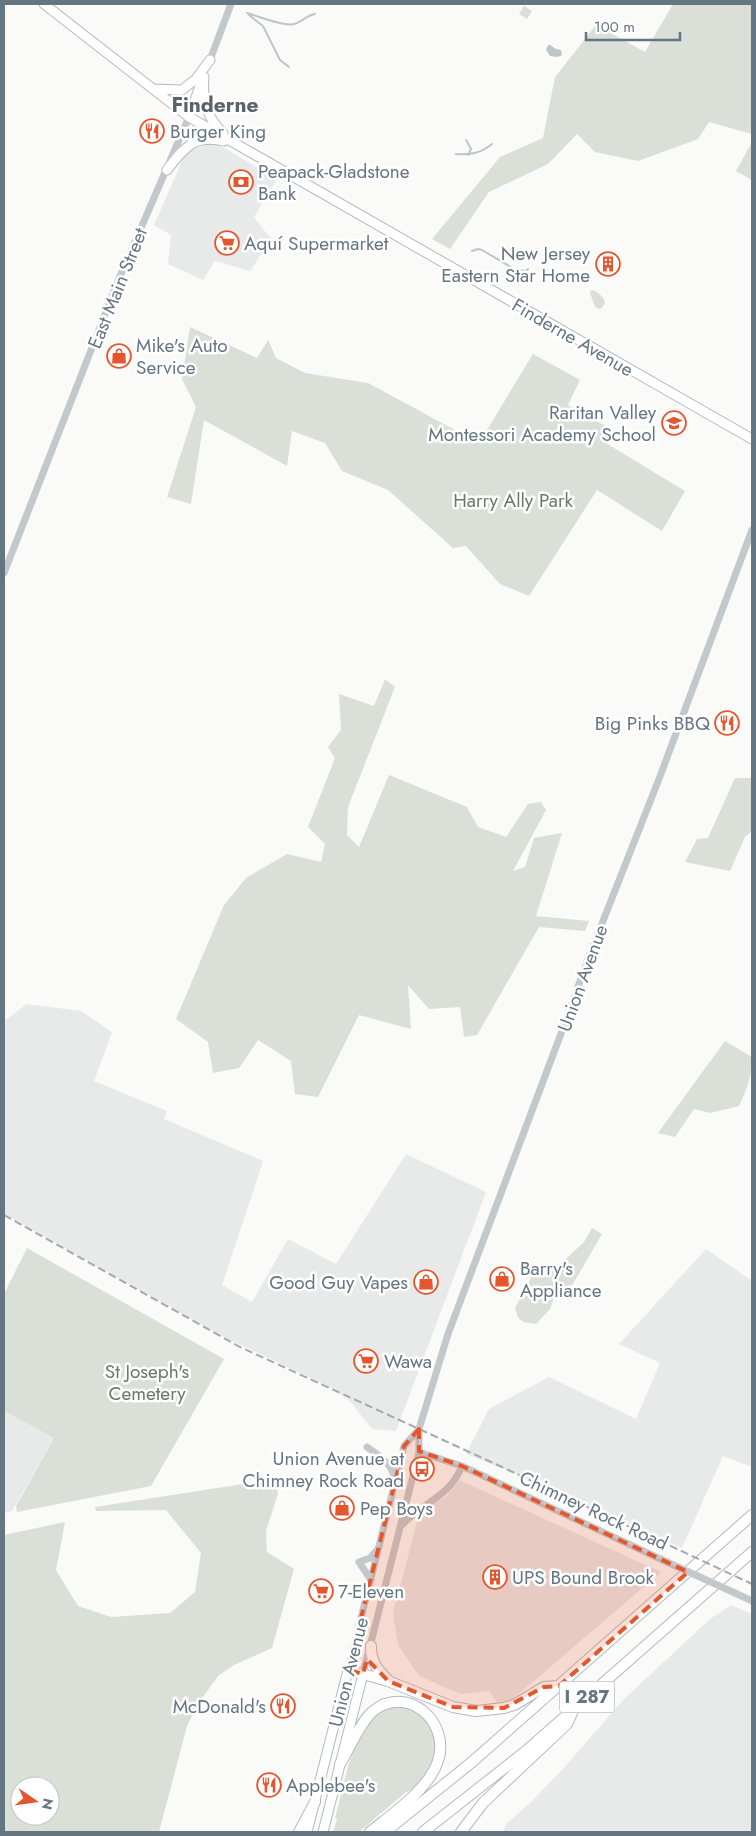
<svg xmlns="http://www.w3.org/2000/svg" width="756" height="1836" font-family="Jost,sans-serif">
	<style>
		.built { fill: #e8e9e9 }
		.green { fill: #dadfd7; fill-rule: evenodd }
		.water { fill: #bbc7cb }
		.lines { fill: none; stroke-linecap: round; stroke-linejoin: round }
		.stream { stroke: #bbc7cb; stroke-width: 2 }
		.major-casing { stroke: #b5babe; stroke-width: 11 }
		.highway-casing { stroke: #b4b9bd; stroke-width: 12 }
		.minor { stroke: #c3c8cc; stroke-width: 7 }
		.major { stroke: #fff; stroke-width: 9 }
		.highway { stroke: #fff; stroke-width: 10 }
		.rail { stroke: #a2aab0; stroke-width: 2; stroke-dasharray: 8 4; stroke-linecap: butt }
		.minor-bridge { stroke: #c3c8cc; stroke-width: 7 }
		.marked { fill: #e4572e; fill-opacity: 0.2; stroke: #e4572e; stroke-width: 4; stroke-dasharray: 10 6; stroke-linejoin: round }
		.labels { text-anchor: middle; stroke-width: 5; stroke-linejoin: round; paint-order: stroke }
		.shield { fill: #fff; stroke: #939fa8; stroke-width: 1 }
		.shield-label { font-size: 18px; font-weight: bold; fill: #657683 }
		.poi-label { font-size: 19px; fill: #657683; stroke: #fff; text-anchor: start }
		.street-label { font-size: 19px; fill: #657683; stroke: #fff }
		.park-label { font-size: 19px; fill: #687a64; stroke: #fff }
		.quarter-label { font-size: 21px; font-weight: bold; fill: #57646e; stroke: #fff }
	</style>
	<rect width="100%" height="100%" fill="#fafaf8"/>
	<path class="built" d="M214 142 277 179 254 217 271 239 250 271 215 261 203 280 168 264 171 235 154 225 186 152Z
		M27 1004 81 1011 112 1032 94 1081 167 1111 164 1119 263 1161 222 1285 252 1302 288 1239 336 1264 406 1154 486 1192 396 1431 372 1429 349 1400 332 1388 224 1337 4 1214V1021Z
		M706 1249 752 1281V1467L723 1456 682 1548 512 1472 466 1454 489 1409 549 1377 636 1419 660 1363 619 1344Z
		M4 1411 54 1438 12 1511 4 1513Z
		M459 1480 661 1572 501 1709 489 1691 461 1694 419 1676 398 1645 393 1613 420 1511 447 1496Z
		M731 1605 752 1614V1832H503L506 1824 531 1802 561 1771 624 1699 710 1619Z"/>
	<path class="green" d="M673 4H752V134L709 122 698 139 638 161 595 152 577 134 548 164 489 192 450 249 432 239 500 157 543 138 555 77 596 25 645 52Z
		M524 6 532 11 527 19 519 14Z
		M752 142V180L736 171Z
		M591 290C598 291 604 297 605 303L602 308 599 309 595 307 590 293Z
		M190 327 257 358 268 340 276 358 305 373 368 383 479 443 533 354 580 380 568 405 611 429 604 442 685 491 662 531 597 490 529 596 500 584 466 546 453 548 388 490 342 471 325 443 292 431 287 466 204 420 191 504 167 497 196 407 182 379Z
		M385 679 395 687 348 807 347 835 359 847 389 775 467 807 478 827 506 837 528 804 541 802 546 810 513 871 525 867 534 838 562 833 536 916 589 921 585 931 539 927 477 1035 464 1037 460 1007 429 1009 408 985 411 1029 359 1015 318 1097 295 1094 291 1061 258 1040 239 1068 213 1073 208 1042 176 1019 224 905 246 878 287 854 321 862 325 844 308 827 335 758 328 747 341 730 339 694 374 706Z
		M735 778H752V831L745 837 730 871 685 862 697 839 708 838Z
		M725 1041 752 1057C752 1075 747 1090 739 1106L710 1113 694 1109 675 1137 658 1133Z
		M592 1228 602 1234 573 1284 554 1297 550 1309 536 1324 523 1322 518 1317 515 1308 534 1272 544 1273 558 1266 584 1242Z
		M27 1248 224 1359 151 1486 17 1512 16 1506 54 1438 4 1411V1294Z
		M275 1479 278 1494 266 1531 267 1552 294 1569 272 1648 234 1665 218 1676 200 1701 187 1726 159 1832H4V1535L65 1522 56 1570 78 1606 111 1617 170 1613 195 1592 201 1553 166 1510 96 1511 95 1507ZM20 1786H50V1816H20Z
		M403 1706C430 1711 442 1740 432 1764 430 1769 427 1774 424 1778 420 1784 414 1791 406 1792L359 1832H333L337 1820 335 1818C344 1787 350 1739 374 1716 381 1708 393 1707 403 1706Z"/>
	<path class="water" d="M548 45H550L556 49 561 50 562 55 558 57 550 56 546 50Z"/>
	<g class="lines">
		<path class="stream" d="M247 13C258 16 284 27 294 24 302 22 307 15 315 14
			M249 15 263 26 280 60 289 67
			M466 140 471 149 468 155
			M456 154C471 155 481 153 492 144
			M472 251 478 249 482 250 516 270 526 271 528 269"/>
		<g class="major-casing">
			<path id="major" d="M44 4 189 117 752 439
				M204 77C202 100 206 117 223 133
				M154 89 182 90 196 79 210 60
				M189 117 200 86
				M167 170C184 148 194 134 224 141
				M307 1832 348 1670 363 1674 323 1832"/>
		</g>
		<g class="highway-casing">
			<path id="highway" d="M371 1646C371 1662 377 1669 388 1680
				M363 1674 388 1681 453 1707 476 1711 504 1708 514 1705 544 1687 559 1686
				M340 1764C349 1749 360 1723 372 1712 406 1683 451 1721 438 1761 429 1789 392 1814 370 1832
				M299 1832 315 1802
				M385 1832 472 1762 752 1515
				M423 1832 526 1751 752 1552
				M461 1832 483 1803 567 1724 572 1713"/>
		</g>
		<path class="minor" d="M210 60 231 4
			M4 573 118 281 189 117
			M367 1447C379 1456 391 1462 395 1479
			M419 1452 462 1466 667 1562
			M402 1525C424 1501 449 1498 462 1466
			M371 1580 359 1562 370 1558 378 1549
			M735 1593 752 1601
			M348 1670 404 1446 419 1429
			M363 1674 419 1452V1429L448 1334 562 1031 588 959 659 779 752 530"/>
		<use href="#major" class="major"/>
		<use href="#highway" class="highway"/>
		<path class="rail" d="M4 1215 240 1347 489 1461 752 1584"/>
		<path class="minor-bridge" d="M667 1562 735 1593"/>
	</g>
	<path class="marked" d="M419 1429V1451L462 1466 688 1572 559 1686 544 1687 504 1708 453 1707 388 1681 367 1659 363 1674 348 1670 404 1446Z"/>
	<defs>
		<g id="restaurant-ring" transform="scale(1.25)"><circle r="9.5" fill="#fff" stroke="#e4572e" stroke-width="1.5"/><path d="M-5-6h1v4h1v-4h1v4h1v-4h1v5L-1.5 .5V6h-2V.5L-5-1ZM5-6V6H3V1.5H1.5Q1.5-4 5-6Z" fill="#e4572e"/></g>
		<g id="bank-ring" transform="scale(1.25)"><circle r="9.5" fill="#fff" stroke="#e4572e" stroke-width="1.5"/><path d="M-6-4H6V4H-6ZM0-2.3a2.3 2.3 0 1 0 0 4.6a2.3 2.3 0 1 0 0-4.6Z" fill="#e4572e"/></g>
		<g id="supermarket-ring" transform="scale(1.25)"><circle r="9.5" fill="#fff" stroke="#e4572e" stroke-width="1.5"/><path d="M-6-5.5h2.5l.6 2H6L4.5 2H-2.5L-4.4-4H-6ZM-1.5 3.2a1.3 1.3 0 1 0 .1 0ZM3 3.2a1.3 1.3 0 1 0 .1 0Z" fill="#e4572e"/></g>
		<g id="building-ring" transform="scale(1.25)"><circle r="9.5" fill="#fff" stroke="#e4572e" stroke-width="1.5"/><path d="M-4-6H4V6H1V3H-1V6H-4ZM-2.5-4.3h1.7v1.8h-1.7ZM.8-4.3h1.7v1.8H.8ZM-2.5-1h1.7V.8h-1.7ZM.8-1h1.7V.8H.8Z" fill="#e4572e"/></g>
		<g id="shop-ring" transform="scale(1.25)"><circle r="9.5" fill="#fff" stroke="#e4572e" stroke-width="1.5"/><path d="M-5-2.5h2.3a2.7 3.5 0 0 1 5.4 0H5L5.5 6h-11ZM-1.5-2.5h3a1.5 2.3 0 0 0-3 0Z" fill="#e4572e"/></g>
		<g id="school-ring" transform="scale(1.25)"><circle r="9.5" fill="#fff" stroke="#e4572e" stroke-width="1.5"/><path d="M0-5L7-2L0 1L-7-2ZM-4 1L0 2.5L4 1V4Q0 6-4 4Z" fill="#e4572e"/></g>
		<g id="bus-ring" transform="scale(1.25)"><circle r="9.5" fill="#fff" stroke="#e4572e" stroke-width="1.5"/><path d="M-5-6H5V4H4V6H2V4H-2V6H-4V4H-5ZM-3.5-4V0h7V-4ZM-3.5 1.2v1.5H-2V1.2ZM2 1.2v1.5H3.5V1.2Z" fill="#e4572e"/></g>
	</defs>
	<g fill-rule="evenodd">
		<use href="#restaurant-ring" x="152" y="131"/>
		<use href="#bank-ring" x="241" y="182"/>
		<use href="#supermarket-ring" x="227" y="243"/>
		<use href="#building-ring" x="608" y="264"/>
		<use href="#shop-ring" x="119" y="356"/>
		<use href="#school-ring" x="674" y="423"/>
		<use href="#restaurant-ring" x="727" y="723"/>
		<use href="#shop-ring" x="502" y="1279"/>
		<use href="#shop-ring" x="426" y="1282"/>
		<use href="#supermarket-ring" x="366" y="1361"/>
		<use href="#bus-ring" x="422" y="1469"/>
		<use href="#shop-ring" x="342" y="1508"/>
		<use href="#building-ring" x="495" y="1577"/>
		<use href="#supermarket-ring" x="321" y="1591"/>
		<use href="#restaurant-ring" x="283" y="1706"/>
		<use href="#restaurant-ring" x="269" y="1785"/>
	</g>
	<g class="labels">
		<rect class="shield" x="559.5" y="1681.5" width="55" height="31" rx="4"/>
		<g class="shield-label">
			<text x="587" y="1703">I 287</text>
		</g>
		<g class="poi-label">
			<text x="170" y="138">Burger King</text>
			<text x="258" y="178">Peapack-Gladstone<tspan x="258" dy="22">Bank</tspan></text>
			<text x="244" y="250">Aquí Supermarket</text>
			<text x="590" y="260" text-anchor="end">New Jersey<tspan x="590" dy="22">Eastern Star Home</tspan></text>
			<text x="136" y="352">Mike's Auto<tspan x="136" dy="22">Service</tspan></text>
			<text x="656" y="419" text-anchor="end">Raritan Valley<tspan x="656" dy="22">Montessori Academy School</tspan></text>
			<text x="710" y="730" text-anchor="end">Big Pinks BBQ</text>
			<text x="520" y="1275">Barry's<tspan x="520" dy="22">Appliance</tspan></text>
			<text x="408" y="1289" text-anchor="end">Good Guy Vapes</text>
			<text x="384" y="1368">Wawa</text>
			<text x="404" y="1465" text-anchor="end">Union Avenue at<tspan x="404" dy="22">Chimney Rock Road</tspan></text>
			<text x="360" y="1515">Pep Boys</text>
			<text x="512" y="1584">UPS Bound Brook</text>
			<text x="338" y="1598">7-Eleven</text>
			<text x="266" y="1713" text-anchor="end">McDonald's</text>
			<text x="286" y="1792">Applebee's</text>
		</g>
		<g class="street-label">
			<text transform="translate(117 288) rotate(-68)" y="7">East Main Street</text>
			<text transform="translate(573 337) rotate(30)" y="7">Finderne Avenue</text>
			<text transform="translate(582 978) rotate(-70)" y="7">Union Avenue</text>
			<text transform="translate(594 1510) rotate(25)" y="7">Chimney Rock Road</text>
			<text transform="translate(348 1672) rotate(-76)" y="7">Union Avenue</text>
		</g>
		<g class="park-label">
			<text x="513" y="507">Harry Ally Park</text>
			<text x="147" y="1378">St Joseph's<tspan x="147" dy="22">Cemetery</tspan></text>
		</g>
		<g class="quarter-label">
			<text x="215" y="112">Finderne</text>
		</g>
	</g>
	<rect width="756" height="1836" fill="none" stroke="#657683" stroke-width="10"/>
	<g transform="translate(35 1801) rotate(103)"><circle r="24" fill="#ffffff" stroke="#c1c8cd"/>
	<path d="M0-4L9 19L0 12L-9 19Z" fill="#e4572e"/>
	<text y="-8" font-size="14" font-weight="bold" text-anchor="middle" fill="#657683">N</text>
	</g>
	<path d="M586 32v8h94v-8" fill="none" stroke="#657683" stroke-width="2.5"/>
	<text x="594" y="32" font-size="15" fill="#657683" stroke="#ffffff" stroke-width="4" paint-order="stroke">100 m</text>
</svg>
